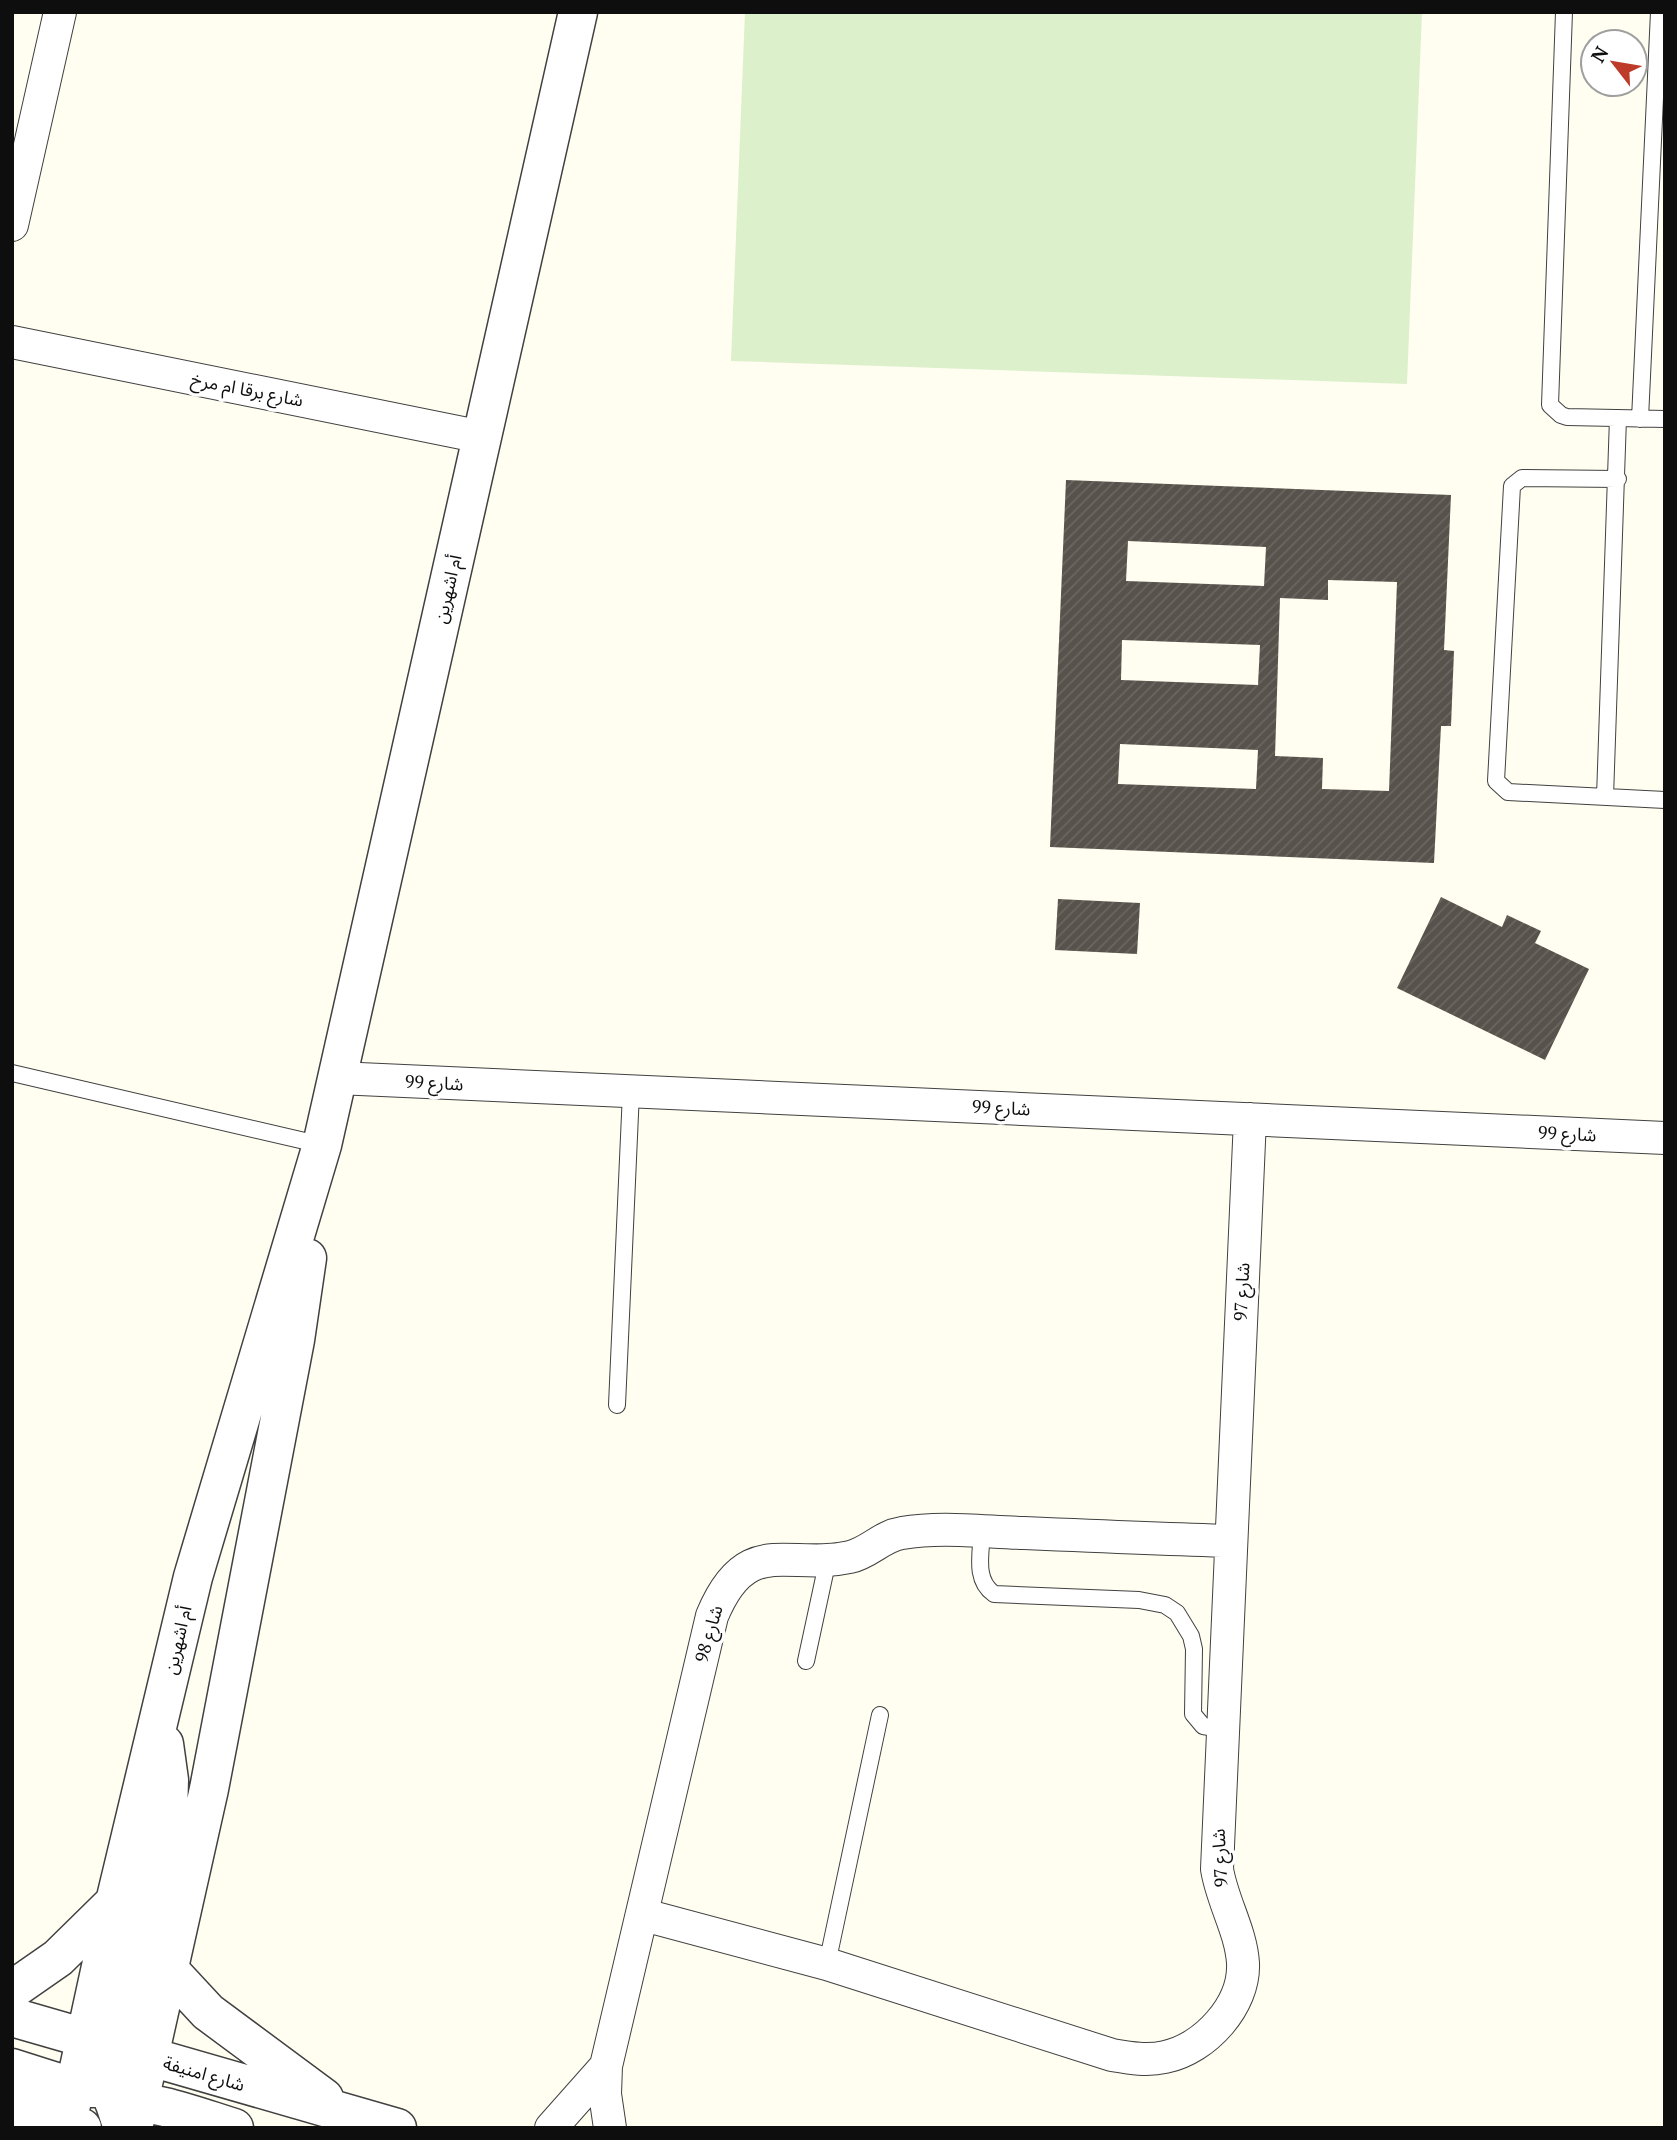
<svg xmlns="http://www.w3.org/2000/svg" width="1677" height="2140" font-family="'PT Serif','Noto Sans Arabic',serif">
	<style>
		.pitch { fill: #ddf0cc }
		.building { fill: url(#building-hatch); fill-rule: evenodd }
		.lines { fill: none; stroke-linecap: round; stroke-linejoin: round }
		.service-casing { stroke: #414141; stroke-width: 18 }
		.minor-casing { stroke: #414141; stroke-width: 34 }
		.tertiary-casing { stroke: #414141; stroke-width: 41 }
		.service { stroke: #fff; stroke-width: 16 }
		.minor { stroke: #fff; stroke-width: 32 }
		.tertiary { stroke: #fff; stroke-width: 38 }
		.labels { text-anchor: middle; stroke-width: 7; stroke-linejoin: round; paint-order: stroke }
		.street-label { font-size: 18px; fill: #0e0e0e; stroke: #fff }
	</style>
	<defs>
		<pattern id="building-hatch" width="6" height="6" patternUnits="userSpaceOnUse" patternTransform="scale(1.75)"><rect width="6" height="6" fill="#57524b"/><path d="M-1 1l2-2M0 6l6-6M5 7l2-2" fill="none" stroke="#6a6661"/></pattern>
	</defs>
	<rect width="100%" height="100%" fill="#fffef0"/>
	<path class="pitch" d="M745 12H1422L1407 384 731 361Z"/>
	<path class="building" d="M1066 480 1451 495 1444 650 1454 651 1451 726H1441L1434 863 1050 847ZM1128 541 1266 547 1264 586 1126 581ZM1328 580 1397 582 1389 791 1322 789 1323 758 1275 756 1280 598 1328 600ZM1122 640 1260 645 1258 685 1121 680ZM1120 744 1258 750 1256 789 1118 784Z
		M1441 897 1502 927 1507 915 1541 931 1535 943 1589 969 1545 1060 1397 988Z
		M1058 899 1140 903 1137 954 1055 950Z"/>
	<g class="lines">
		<g class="service-casing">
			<path id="service" d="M1564 12 1550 405 1561 415 1567 417 1665 419
				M1640 419 1659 12
				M1618 479 1522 478 1512 486 1496 781 1508 792 1665 800
				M1605 797 1618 418
				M12 1073 322 1145
				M617 1405 631 1092
				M982 1531C981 1554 974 1580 994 1594L1139 1600 1165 1605 1177 1613 1191 1636 1194 1649 1193 1714 1203 1726 1222 1729
				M806 1661 828 1559
				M827 1964 880 1715"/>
		</g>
		<g class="minor-casing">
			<path id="minor" d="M12 225 60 12
				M12 342 482 437
				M337 1078 1665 1138
				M644 1915 827 1964 1112 2055C1130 2058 1147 2061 1165 2057 1205 2049 1245 2005 1243 1963 1241 1931 1222 1901 1217 1869L1250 1119
				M551 2128 606 2066
				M610 2128 605 2094 606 2066 712 1616C747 1532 787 1571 850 1557 869 1553 882 1536 902 1533 941 1526 985 1532 1024 1533 1093 1536 1162 1539 1231 1541"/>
		</g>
		<g class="tertiary-casing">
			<path id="tertiary" d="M169 1970 208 2012 324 2098
				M12 1990 58 1958 115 1902
				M12 2017 397 2128
				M12 2068 75 2088H102
				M114 2102C154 2099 195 2116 234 2128
				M12 2106 82 2128
				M66 2128 115 1902 193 1577 322 1145 578 12
				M123 2128 114 2101 112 2073 168 1814 169 1780 164 1744
				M133 2128 209 1789 295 1340 307 1258"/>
		</g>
		<use href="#service" class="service"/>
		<use href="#minor" class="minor"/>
		<use href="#tertiary" class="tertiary"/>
	</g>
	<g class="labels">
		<g class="street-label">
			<text transform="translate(247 390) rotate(11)" y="6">شارع برقا ام مرخ</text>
			<text transform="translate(448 589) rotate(-77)" y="6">أم اشهرين</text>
			<text transform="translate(434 1083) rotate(3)" y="6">شارع 99</text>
			<text transform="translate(1001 1108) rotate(3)" y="6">شارع 99</text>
			<text transform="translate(1567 1134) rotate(3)" y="6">شارع 99</text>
			<text transform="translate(1242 1292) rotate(-87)" y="6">شارع 97</text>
			<text transform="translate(709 1634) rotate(-74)" y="6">شارع 98</text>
			<text transform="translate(178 1640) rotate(-77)" y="6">أم اشهرين</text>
			<text transform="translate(1220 1858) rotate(-93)" y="6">شارع 97</text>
			<text transform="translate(204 2074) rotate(16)" y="6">شارع امنيفة</text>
		</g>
	</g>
	<rect width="1677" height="2140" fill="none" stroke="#0e0e0e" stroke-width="28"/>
	<g transform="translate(1614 63) rotate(301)"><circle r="33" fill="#ffffff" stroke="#9f9f9f" stroke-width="2"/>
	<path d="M0-5L12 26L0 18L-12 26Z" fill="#bd3b28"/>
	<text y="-10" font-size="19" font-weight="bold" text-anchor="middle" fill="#0e0e0e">N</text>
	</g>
</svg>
